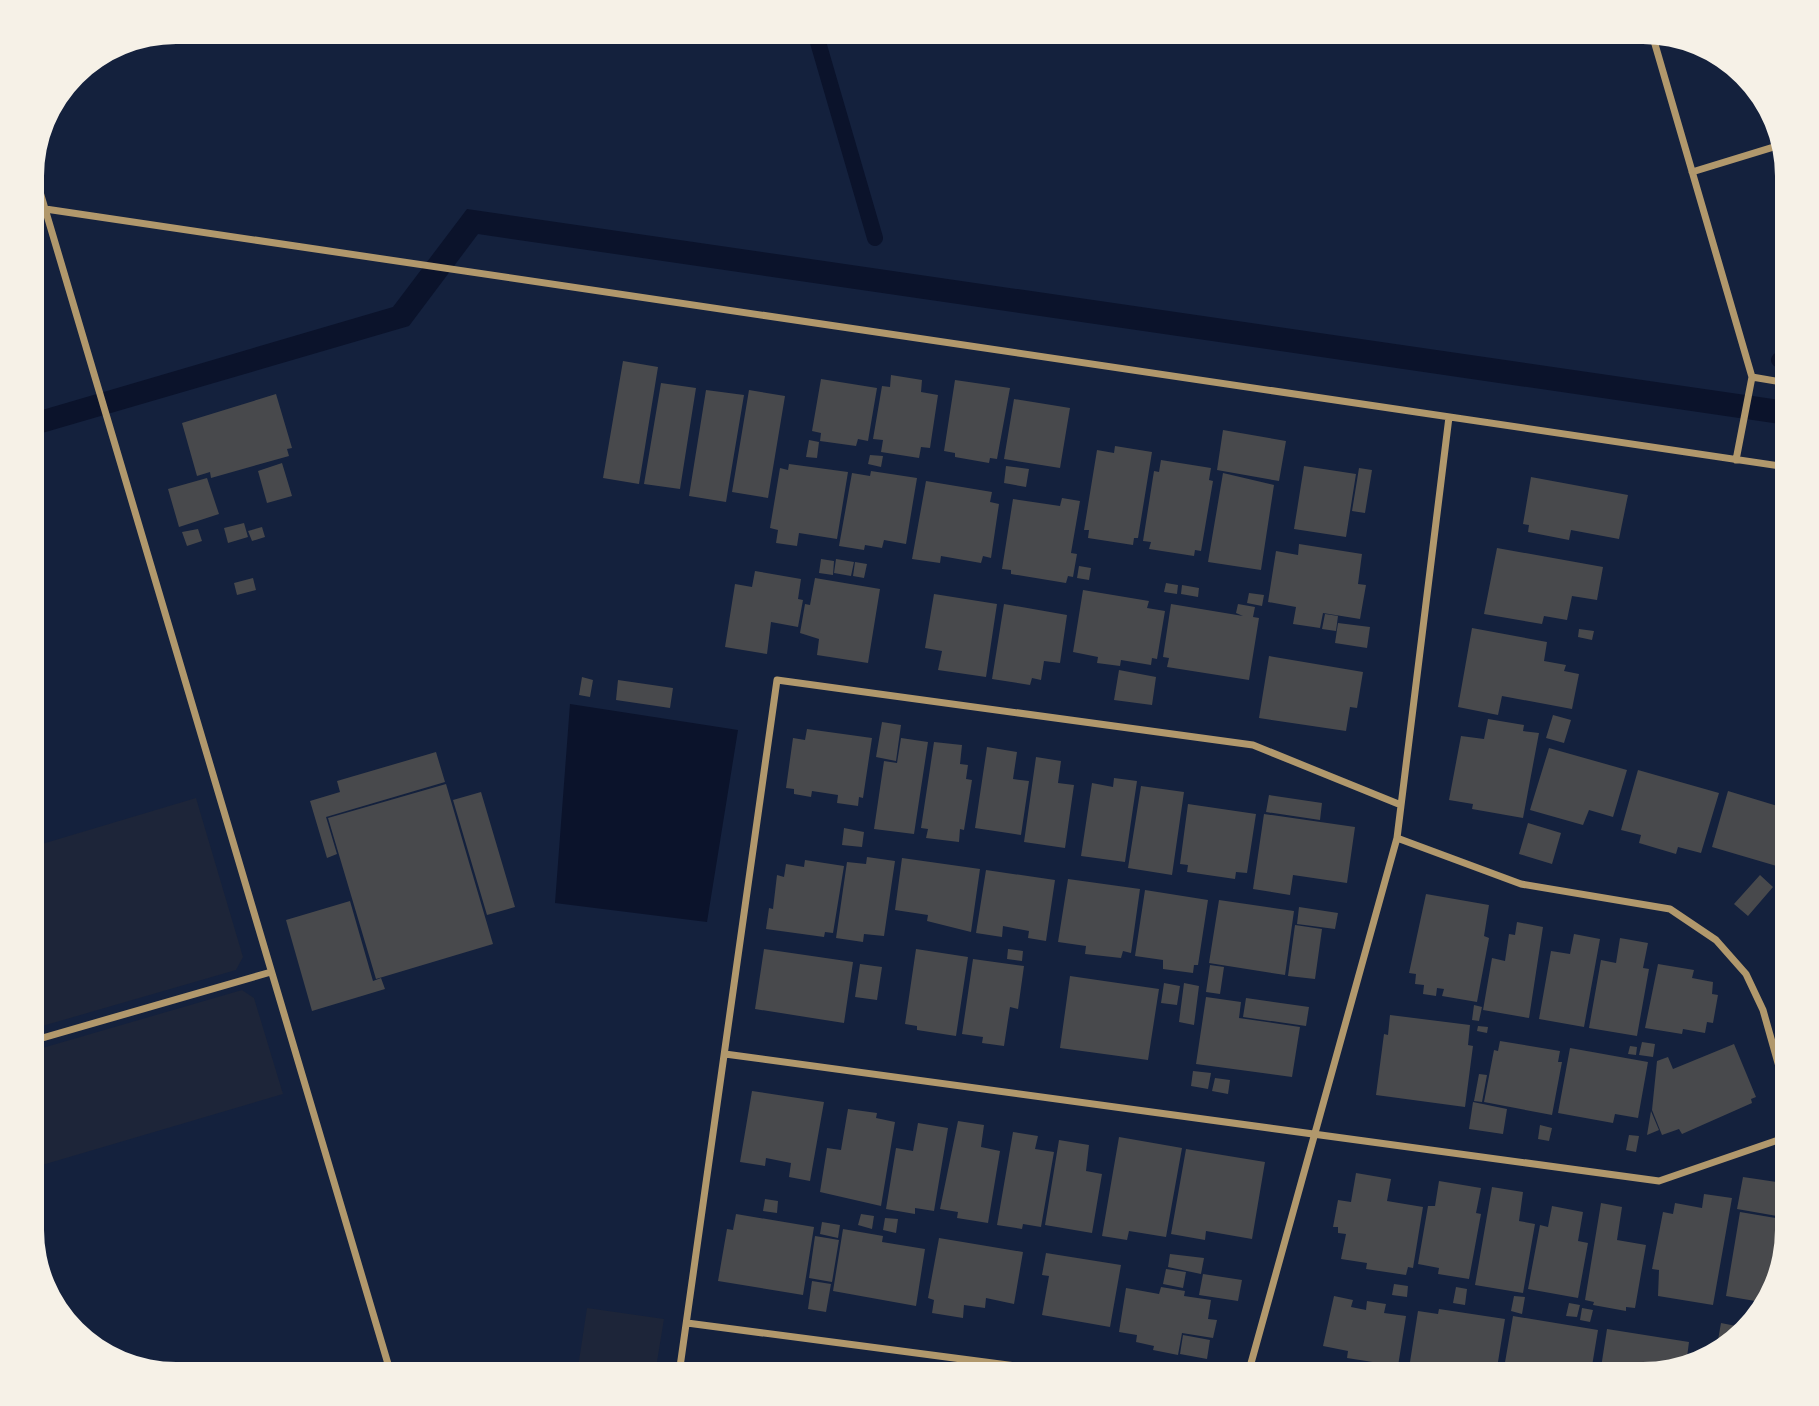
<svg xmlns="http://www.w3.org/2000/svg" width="1819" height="1406" font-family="'DM Sans',sans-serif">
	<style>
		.green { fill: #1d2539 }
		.water { fill: #0b132b }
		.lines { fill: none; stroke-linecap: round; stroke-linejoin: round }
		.stream { stroke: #0b132b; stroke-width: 16 }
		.building { fill: #48494c }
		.minor { stroke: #b1986c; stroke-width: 7 }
	</style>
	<rect width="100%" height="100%" fill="#14213d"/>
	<path class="green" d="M196 798 243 957 236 970 32 1029V847Z
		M242 990 254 998 283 1094 32 1168V1051Z
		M587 1308 664 1319 655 1374H577Z"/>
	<path class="water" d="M467 209 1787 401V425L478 234 409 326 32 436V413L393 307Z
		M570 704 738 730 707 922 555 903Z"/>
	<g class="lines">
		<path class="stream" d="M815 32 875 238
			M1779 360 1787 357"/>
	</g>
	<path class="building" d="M623 361 658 367 639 484 603 478Z
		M891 375 922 380 921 392 938 395 930 448 921 447 919 458 881 452 883 440 873 439 882 386 890 387Z
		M821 379 877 388 868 441 858 439 856 446 820 441 821 433 812 431Z
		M955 380 1010 388 997 459 990 458 989 463 955 457V453L944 451Z
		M661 383 696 388 680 489 644 484Z
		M706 390 744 395 726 502 689 496Z
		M749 390 785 396 768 498 732 492Z
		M276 394 292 448 287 449 289 456 211 478 210 472 197 476 182 423Z
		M1014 399 1070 408 1060 468 1004 459Z
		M1223 430 1286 441 1279 481 1217 470Z
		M809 440 819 442 817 458 806 457Z
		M1115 446 1152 452 1138 538H1134L1133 545 1088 538 1089 530H1084L1097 450 1114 453Z
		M870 455 883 456 881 467 868 464Z
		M1161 460 1211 468 1209 480 1213 481 1201 551 1195 550 1194 556 1149 549 1151 542 1143 541 1154 471 1159 472Z
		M282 463 292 496 267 503 258 471Z
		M789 464 848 472 837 539 799 533 797 546 776 543 778 530 770 528 780 468 788 470Z
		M1006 466 1029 469 1026 487 1004 483Z
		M1304 466 1356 474 1346 537 1294 529Z
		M1359 468 1372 470 1365 513 1352 511Z
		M871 471 917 478 906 544 884 540 882 548 865 545 864 550 839 546 852 473 870 476Z
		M1223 473 1274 485 1261 570 1208 562Z
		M1531 477 1628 495 1619 539 1571 530 1569 540 1528 532 1529 525 1523 524Z
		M207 478 219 514 179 527 168 489Z
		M926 481 992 492 990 502 999 504 991 558 983 556 981 563 941 556 940 563 912 559Z
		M1062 498 1080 501 1071 553 1077 554 1073 577 1068 576 1066 583 1011 574V570L1002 569 1013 499 1060 506Z
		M244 523 248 537 228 543 224 528Z
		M262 527 265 537 252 541 248 531Z
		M198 529 202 541 187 546 182 532Z
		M1299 544 1362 554 1358 584 1366 585 1360 619 1323 613 1320 628 1293 624 1296 607 1268 602 1276 551 1298 555Z
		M1497 548 1603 567 1597 600 1572 596 1567 620 1544 616 1542 624 1484 614Z
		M821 559 834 561 833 575 819 573Z
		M836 559 854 562 851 576 834 573Z
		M855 562 867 564 864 578 853 576Z
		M1079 566 1091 568 1089 580 1077 578Z
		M755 571 801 579 798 599 803 600 798 627 771 622 767 654 725 647 735 584 752 587Z
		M253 578 256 590 237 595 234 583Z
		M815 578 880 589 868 663 817 655 819 639 800 633 805 604 810 605Z
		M1166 583 1178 585 1177 594 1164 592Z
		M1182 585 1199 588 1198 597 1181 594Z
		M1083 590 1149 601 1147 608 1165 611 1157 659 1152 658 1151 665 1121 660 1120 666 1097 663 1098 657 1073 652Z
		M1249 593 1264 595 1262 606 1247 603Z
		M934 594 997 604 986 677 938 670 942 651 925 648Z
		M1004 604 1067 615 1060 663 1044 661 1041 680 1032 678 1030 685 992 679Z
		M1171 604 1243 616 1236 613 1238 604 1255 607 1253 617 1259 618 1249 680 1167 667 1169 658 1163 657Z
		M1325 614 1338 616 1336 631 1322 629Z
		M1338 623 1370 627 1367 648 1335 643Z
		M1472 628 1547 642 1544 661 1566 665 1564 671 1579 674 1572 709 1502 696 1498 715 1458 707Z
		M1579 629 1594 631 1592 640 1578 637Z
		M1269 656 1363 672 1357 708 1350 707 1346 731 1259 718Z
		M1119 670 1156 677 1152 705 1114 700Z
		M582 677 593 680 590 697 579 695Z
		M618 680 673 688 670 708 616 700Z
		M1553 715 1571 720 1564 743 1546 738Z
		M1488 719 1524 725 1523 731 1539 733 1523 818 1472 809 1473 804 1449 800 1461 736 1484 739Z
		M882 722 901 725 896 761 876 757Z
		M807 729 872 738 863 798 859 797 858 806 837 803 838 795 812 791 811 797 794 794V789L786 788 793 738 805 740Z
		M901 738 928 742 914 834 874 829 884 761 897 763Z
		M934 742 962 745 960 764 968 765 966 779 972 780 964 830 960 829 959 842 926 838 928 829 921 828Z
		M987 747 1017 752 1013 779 1029 781 1021 835 975 828Z
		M1549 748 1627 770 1613 817 1589 810 1583 825 1530 810Z
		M436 752 445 782 326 817 337 854 327 858 310 801 340 792 337 781Z
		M1036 757 1061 761 1058 783 1074 785 1065 848 1024 842Z
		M1638 770 1719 793 1701 853 1678 847 1676 854 1639 843 1641 835 1621 830Z
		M1114 778 1137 781 1125 862 1081 856 1092 783 1113 787Z
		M446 784 493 944 376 979 328 818Z
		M1141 786 1184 792 1172 875 1128 868Z
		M1728 791 1787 809V869L1712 847Z
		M481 792 515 907 487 915 453 800Z
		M1269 795 1322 803 1320 820 1266 812Z
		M1188 804 1256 814 1247 873 1236 872 1235 879 1187 872 1188 865 1180 864Z
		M1264 814 1355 827 1347 883 1293 875 1290 895 1253 889Z
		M1528 823 1561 833 1552 864 1519 854Z
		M844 828 864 832 862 847 842 845Z
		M867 857 895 861 884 936 864 934 863 942 836 938 847 862 866 864Z
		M902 858 980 869 971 932 927 921 928 915 895 910Z
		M805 860 844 866 833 933 825 932 824 937 766 929 769 908 773 909 777 875 784 877 786 864 804 867Z
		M986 870 1055 880 1046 941 1028 938 1029 931 1003 926 1002 937 976 933Z
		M1760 875 1773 887 1748 916 1734 904Z
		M1068 879 1140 889 1131 953 1123 951 1121 958 1085 954 1086 946 1058 942Z
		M1787 881V925L1777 897 1787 893 1784 884Z
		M1145 890 1208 900 1198 965H1194L1193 973 1163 969V960L1135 956Z
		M1426 894 1489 905 1484 936 1489 938 1477 1002 1442 996 1444 989 1437 988 1436 996 1423 994 1424 985 1415 984 1416 974 1409 973Z
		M1219 900 1294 911 1285 975 1209 963Z
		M350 901 373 981 381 978 385 989 312 1011 286 920Z
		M1299 907 1338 913 1335 929 1297 924Z
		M1517 922 1543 927 1529 1018 1483 1010 1492 958 1505 961 1509 934 1515 935Z
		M1295 925 1322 929 1315 979 1288 976Z
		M1574 934 1600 939 1584 1027 1539 1019 1551 951 1570 954Z
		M1620 938 1648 943 1643 968 1649 969 1637 1036 1589 1028 1601 960 1616 963Z
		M764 949 853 962 844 1023 755 1009Z
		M916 949 968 957 956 1036 917 1030V1026L905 1024Z
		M1008 949 1023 951 1022 961 1007 959Z
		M973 959 1024 966 1018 1009 1010 1007 1004 1046 982 1043 983 1037 962 1034Z
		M860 964 882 967 877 1000 855 997Z
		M1658 964 1694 970 1692 978 1713 982 1712 994 1718 995 1713 1023 1707 1022 1705 1033 1683 1029 1682 1034 1645 1028Z
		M1210 965 1224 967 1220 994 1206 992Z
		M1070 976 1159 989 1148 1060 1060 1048Z
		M1164 983 1180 986 1177 1005 1161 1003Z
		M1184 983 1199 986 1194 1025 1179 1022Z
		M1206 997 1241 1002 1239 1018 1300 1027 1292 1077 1196 1064Z
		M1246 998 1309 1007 1306 1026 1243 1017Z
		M1474 1005 1482 1007 1479 1021 1472 1020Z
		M1390 1015 1470 1025 1468 1045 1473 1046 1465 1107 1376 1095 1384 1034 1388 1035Z
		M1478 1026 1488 1027 1487 1033 1477 1031Z
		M1500 1041 1560 1051 1558 1062H1562L1552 1115 1484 1102 1494 1050 1498 1051Z
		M1642 1042 1655 1044 1653 1057 1639 1055Z
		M1734 1044 1756 1097 1751 1099 1752 1103 1682 1134 1679 1129 1662 1135 1652 1110 1657 1061 1668 1057 1673 1069Z
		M1630 1046 1637 1047 1636 1055 1628 1054Z
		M1570 1048 1648 1062 1638 1118 1615 1114 1613 1123 1558 1113Z
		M1193 1071 1211 1073 1208 1089 1191 1086Z
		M1479 1074 1487 1075 1482 1102 1474 1101Z
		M1215 1078 1230 1080 1228 1094 1212 1091Z
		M752 1091 824 1102 810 1181 789 1177 791 1163 766 1158 765 1166 740 1162Z
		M1473 1102 1507 1109 1503 1134 1469 1129Z
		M848 1109 877 1113 876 1118 895 1122 881 1206 820 1192 827 1148 841 1150Z
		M1651 1111 1659 1130 1647 1135Z
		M958 1121 984 1125 981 1147 1000 1151 988 1223 957 1218 958 1212 940 1209Z
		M918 1123 948 1128 934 1211 915 1208V1214L886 1209 896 1148 913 1151Z
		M1540 1125 1552 1128 1549 1141 1538 1139Z
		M1013 1132 1038 1136 1035 1149 1054 1152 1041 1227 1023 1224 1022 1229 997 1225Z
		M1629 1135 1639 1136 1636 1152 1626 1150Z
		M1119 1137 1182 1148 1166 1237 1129 1231 1127 1240 1102 1236Z
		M1059 1140 1089 1145 1086 1171 1102 1174 1092 1233 1045 1225Z
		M1186 1149 1265 1162 1252 1239 1206 1231 1205 1240 1171 1234Z
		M1356 1173 1391 1179 1387 1201 1423 1207 1413 1268 1408 1267 1406 1275 1366 1269 1367 1263 1341 1259 1346 1234 1338 1233V1227H1333L1338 1200 1351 1202Z
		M1743 1177 1783 1183 1777 1216 1737 1209Z
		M1439 1181 1481 1188 1476 1213 1481 1214 1469 1279 1438 1274 1439 1268 1418 1264 1428 1206H1435Z
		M1492 1187 1523 1192 1519 1221 1535 1224 1523 1293 1475 1285Z
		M1704 1194 1732 1198 1713 1305 1658 1296 1659 1270 1652 1269 1663 1212 1673 1214 1675 1203 1702 1208Z
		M765 1199 778 1201 777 1213 763 1211Z
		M1601 1203 1622 1207 1617 1240 1646 1245 1635 1308 1626 1307V1311L1593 1305 1594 1302 1585 1300Z
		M1552 1206 1583 1212 1578 1241 1588 1243 1578 1298 1528 1289 1540 1225 1548 1227Z
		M1740 1212 1787 1220 1783 1243 1762 1306 1754 1305 1755 1301 1726 1296Z
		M736 1214 814 1227 803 1295 718 1281 727 1229 733 1230Z
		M861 1214 874 1216 872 1229 858 1225Z
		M885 1218 898 1219 896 1233 883 1230Z
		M822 1222 840 1225 838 1238 820 1234Z
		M843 1229 883 1236 882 1242 925 1249 916 1306 833 1291Z
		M815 1236 839 1240 832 1282 809 1278Z
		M939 1238 1023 1252 1014 1304 986 1298 985 1308 964 1305 963 1318 932 1313 934 1300 928 1298Z
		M1046 1253 1121 1265 1110 1327 1042 1315 1049 1276 1042 1275Z
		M1170 1254 1204 1258 1201 1274 1168 1267Z
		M1166 1269 1186 1272 1183 1288 1163 1284Z
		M1203 1274 1242 1280 1238 1301 1199 1295Z
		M812 1281 831 1284 826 1312 808 1309Z
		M1394 1284 1408 1286 1407 1297 1392 1295Z
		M1161 1287 1185 1291 1184 1296 1211 1300 1208 1319 1217 1320 1213 1338 1182 1333 1178 1355 1153 1350 1154 1346 1136 1342 1137 1335 1119 1332 1126 1288 1159 1294Z
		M1456 1287 1467 1289 1465 1305 1453 1303Z
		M1334 1296 1353 1300 1351 1307 1366 1310 1367 1301 1386 1304 1384 1313 1406 1316 1398 1366 1347 1358 1348 1351 1323 1346Z
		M1514 1296 1525 1297 1522 1314 1511 1311Z
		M1569 1303 1580 1305 1577 1317 1566 1316Z
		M1582 1308 1593 1310 1590 1322 1580 1320Z
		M1439 1309 1505 1319 1496 1374H1455L1410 1362 1418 1311 1438 1314Z
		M1513 1316 1598 1330 1591 1372 1576 1370 1575 1374H1503Z
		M1721 1323 1741 1327 1740 1333 1729 1342 1718 1340Z
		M1607 1329 1689 1342 1686 1365 1643 1375 1600 1374Z
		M1183 1335 1210 1340 1207 1359 1180 1354Z
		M1693 1355 1709 1358 1692 1363Z
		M715 1362 793 1373V1374H713Z
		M1412 1364 1433 1368 1432 1374H1410Z
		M802 1366 830 1370 829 1374H801Z
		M495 1370 518 1373V1374H494Z"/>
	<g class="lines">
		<path class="minor" d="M1652 34 1752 377 1736 460
			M32 165 391 1374
			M1692 172 1780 145
			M32 207 1787 467
			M1752 377 1787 383
			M1397 838 1521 884 1670 909 1716 940 1746 974 1763 1010 1787 1095
			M32 1041 271 972
			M725 1054 1659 1181 1787 1137
			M687 1323 1076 1374
			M679 1374 777 680 1253 745 1401 805
			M1248 1374 1397 838 1449 417"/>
	</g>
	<path d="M0 0H1819V1406H0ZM176 44H1643A132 132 0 0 1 1775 176V1230A132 132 0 0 1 1643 1362H176A132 132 0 0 1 44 1230V176A132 132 0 0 1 176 44Z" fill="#f6f1e7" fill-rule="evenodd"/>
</svg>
